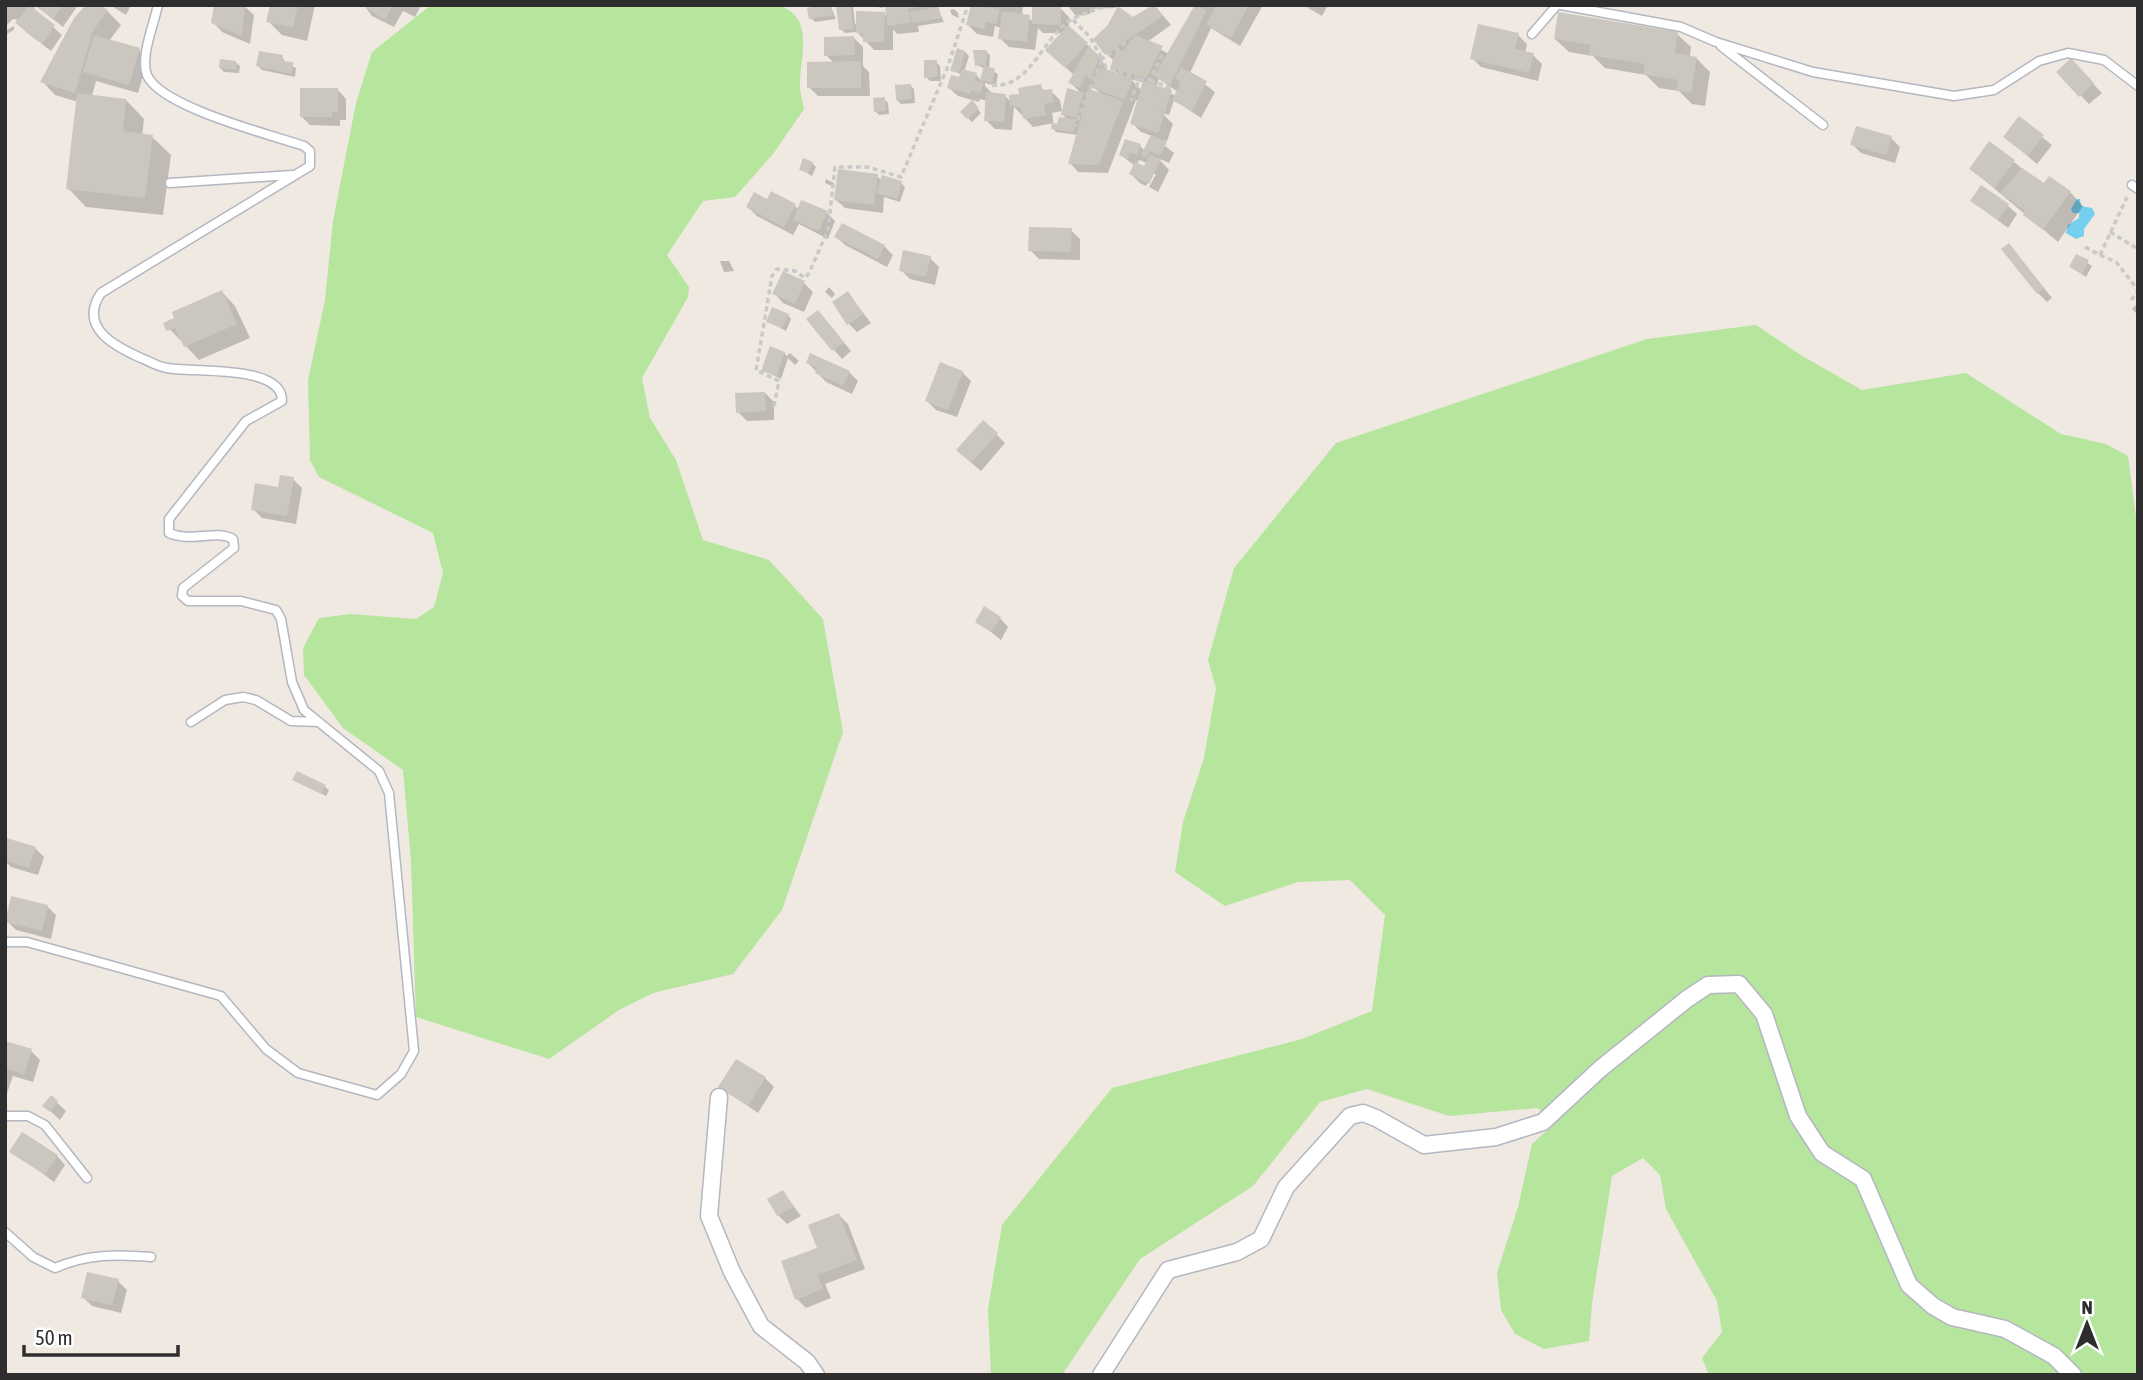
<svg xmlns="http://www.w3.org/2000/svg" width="2143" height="1380" font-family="'Asap Condensed',sans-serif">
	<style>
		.green { fill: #b6e59e }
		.water { fill: #75cff0 }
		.shadow { fill: #0003; fill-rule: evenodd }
		.building { fill: #cbc7bf }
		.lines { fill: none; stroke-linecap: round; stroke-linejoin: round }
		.lane-casing { stroke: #b4b7c1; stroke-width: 11 }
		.street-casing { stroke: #b4b7c1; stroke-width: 19 }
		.path { stroke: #c9c9c9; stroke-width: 3.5; stroke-dasharray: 5 3.5; stroke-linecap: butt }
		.lane { stroke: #fff; stroke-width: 8 }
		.street { stroke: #fff; stroke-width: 16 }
	</style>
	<rect width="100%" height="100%" fill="#efe9e1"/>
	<path class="green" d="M431 5H777C817 16 799 58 800 87 800 94 803 102 804 109L773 154 735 197 703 201 667 255 689 287 688 297 642 378 650 418 676 460 703 540 769 560 823 619 843 732 782 910 733 974 653 993 619 1010 549 1059 416 1017 411 861 403 770 343 728 304 675 303 648 319 618 351 614 416 619 434 607 443 573 433 533 319 477 310 460 308 380 325 300 333 221 356 103 372 52Z
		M1756 325 1804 357 1862 390 1966 373 2061 434 2106 444 2128 456 2138 532V1375H1709L1702 1358 1722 1332 1717 1301 1666 1209 1660 1175 1643 1158 1612 1176 1592 1303 1589 1341 1544 1349 1515 1334 1501 1310 1497 1273 1518 1207 1532 1144 1556 1122 1537 1108 1449 1116 1367 1089 1320 1102 1253 1186 1140 1259 1062 1375H991L988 1309 1002 1225 1112 1088 1302 1039 1372 1011 1385 915 1350 880 1298 882 1225 906 1175 872 1183 822 1204 758 1216 688 1208 660 1234 568 1336 443 1647 339Z"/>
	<path class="water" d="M2077 199H2080L2081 206 2092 208 2095 214 2084 229V236L2076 239 2066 233 2068 225 2079 218V213H2073L2071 209Z"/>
	<path class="shadow" d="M5 5H34L35 11 62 35 51 51 26 32 18 20 13 19 5 27Z
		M35 5H74L76 8 63 27Z
		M110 5H131L126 15Z
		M272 5H315L307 41 282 35 268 21Z
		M364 5H421L415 17 403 11 394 27 372 16Z
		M830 5 836 19 815 22 811 18Z
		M838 5 853 6 855 24 884 14 888 17 887 6 880 8 877 5H936L944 22 918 26 919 32 897 34 893 29V50H874L857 32 845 33 841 29Z
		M972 5H1023L1022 16 1034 21 1060 8 1069 17V28L1096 53 1107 68 1106 71 1121 77 1112 68 1115 62 1107 54 1133 19 1155 6 1171 25 1147 42 1169 54 1197 5H1263L1240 46 1211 28 1190 73 1215 92 1201 118 1174 100 1169 115 1162 113 1173 124 1167 141 1158 140 1174 153 1169 163 1158 158 1169 170 1158 192 1149 187 1156 174H1152L1146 186 1140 183 1131 174 1135 166 1121 155 1140 146 1145 151 1152 136 1141 132 1132 123 1139 101 1136 100 1108 173 1078 172 1070 163 1078 135 1056 132 1053 128 1054 123 1033 127 1014 107 1012 130 995 129 986 120 987 101 980 99 979 102 958 96 949 88 960 79 962 75 952 70 965 52 969 56 964 72 976 75 982 81 985 69 977 65 986 52 990 55 989 69 998 74 996 86 985 83V86L992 93 1005 96 1011 102 1040 86 1046 92 1051 91 1060 100 1062 111 1052 113 1054 125 1059 126 1068 120 1062 114 1083 95 1070 82 1074 75 1056 59 1063 33H1043L1038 28 1035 50 1009 47 1000 38 1001 28 995 26 993 37 977 34 968 25ZM1131 79 1144 83 1142 91ZM1159 79 1178 92 1176 96 1156 86ZM1093 86 1102 96 1090 92ZM1139 160 1147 163 1145 168 1137 165Z
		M1067 5H1116V8L1090 9V14L1076 16Z
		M1303 5H1328L1322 16Z
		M244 6 254 15 250 44 222 32 213 22Z
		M954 9 958 13 959 18 952 15 950 10Z
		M107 11 121 25 109 41 139 50 148 59 138 93 96 81 92 96 126 100 144 119 142 136 152 137 171 155 163 215 86 207 68 188 78 102 55 95 42 81Z
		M14 26V30L5 35V31Z
		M1677 34 1691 47 1690 57 1696 58 1710 72 1705 106 1692 104 1679 91 1659 88 1646 75 1605 68 1593 56 1569 52 1555 39Z
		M1518 35 1527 44 1525 53 1533 55 1542 64 1538 81 1481 67 1472 58Z
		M854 38 863 47V66L869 72 870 96H818L809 87 834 63 826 55Z
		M282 57 286 63 296 68 295 77 262 70 258 66Z
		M2071 61 2102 93 2089 104 2058 72Z
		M235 62 240 66 239 73 224 72 220 68Z
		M936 62 940 66 941 81H930L926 77Z
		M910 85 914 89 915 103 901 104 897 100Z
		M338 90 346 99V120H340V126L310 125 301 116Z
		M884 99 888 103 889 114 879 115 875 111Z
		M972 103 981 113 972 122 962 112Z
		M2019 119 2052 145 2037 164 2005 137Z
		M1891 138 1900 147 1895 163 1861 153 1852 144Z
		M1990 143 2044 186 2070 192 2083 206 2058 242 1971 169Z
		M812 163 816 167 812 176 801 169Z
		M877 176 882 181 901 183 905 187 900 202 884 197 883 213 845 208 836 200Z
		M826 179 834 183V187L825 183Z
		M772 193 799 209 827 213 835 221 828 239 799 224 793 235 757 216 748 207 768 201Z
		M1972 201 2008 206 2017 214 2008 228Z
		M842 225 884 246 893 255 887 267 845 245 836 236Z
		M1071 230 1080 239V260L1039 259 1030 250Z
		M2009 245 2052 298 2047 302 2038 293Z
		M2077 256 2092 266 2086 277 2071 267Z
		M930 258 939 267 935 285 910 279 901 270Z
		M720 261H729L734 271 724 272Z
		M804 283 813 292 804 312 783 303 775 294Z
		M829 287 835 294 832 298 825 292Z
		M222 292 235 306 250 338 199 360 165 324Z
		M848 293 871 323 857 332 848 323Z
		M2138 303V315L2132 309Z
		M788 315 791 319 786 331 768 321Z
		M826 321 851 351 842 359 834 350Z
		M784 353 787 356 790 353 799 361 795 365 788 358 781 379 763 370Z
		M808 363 849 372 858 381 852 394 826 382Z
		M962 372 971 381 957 417 936 410 927 401Z
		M765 393 774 402V420L747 421 738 412Z
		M996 434 1005 443 981 471 967 459Z
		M293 479 302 488 296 524 262 518 253 509Z
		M1000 618 1008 627 1001 640 977 621Z
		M294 779 325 787 329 790 326 796Z
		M8 840 35 848 44 857 38 875 11 867 5 861Z
		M47 906 56 915 51 939 16 930 7 921Z
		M5 1043 31 1051 40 1060 33 1082 13 1076 5 1099Z
		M765 1078 774 1087 758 1113 720 1087Z
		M51 1097 66 1111 60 1120 45 1106Z
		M12 1151 57 1156 65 1165 54 1182Z
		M783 1192 801 1216 787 1224 778 1215Z
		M839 1215 848 1224 865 1269 825 1284 831 1298 806 1308 797 1299 819 1249Z
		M118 1281 127 1290 121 1313 92 1306 83 1297Z"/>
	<path class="building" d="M29 5 55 25 42 44 15 23Z
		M34 5H63L53 19Z
		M86 5H100L108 10 93 31 75 93 40 82 74 18Z
		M214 5H245L242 36 211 23Z
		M270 5H298L293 28 266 22Z
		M362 5H393L385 20Z
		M820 5H831L833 15 809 19 807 8Z
		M836 5H851L853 29 839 30Z
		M885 5H922L923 6 908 9 911 23 887 26Z
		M971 5 1000 9 996 24 986 22 984 29 966 25Z
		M1153 5 1163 16 1105 55 1093 39 1107 26 1118 6 1133 17Z
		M1195 5 1207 10 1170 85 1154 76Z
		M1216 5H1249L1231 38 1206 25Z
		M1032 6 1061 7V25L1032 24Z
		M939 7 941 18 912 23 910 12Z
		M856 11 885 12 884 42H863V33H856Z
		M1002 11 1030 15 1027 42 998 39Z
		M1558 12 1678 32 1675 53 1697 57 1691 93 1676 90 1678 80 1643 74 1645 64 1589 55 1590 45 1554 39Z
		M1478 24 1519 33 1515 49 1534 53 1529 73 1470 59Z
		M1068 25 1088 43 1065 68 1045 50Z
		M94 35 140 48 129 85 83 72Z
		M1135 35 1163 46 1146 78 1110 68 1117 49 1123 51Z
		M854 36 855 55 824 56V37Z
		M1089 45 1099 58 1091 79 1085 76 1080 88 1068 83Z
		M957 48 965 51 959 73 950 71Z
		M973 50H987L986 65 975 66Z
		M259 51 283 55 282 61 293 62 292 74 256 66Z
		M2071 58 2094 83 2079 97 2056 72Z
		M220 59 236 61V70L219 68Z
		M924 60H937V77L924 78Z
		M861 61V88H807V62Z
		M984 65 995 69 992 83 980 80Z
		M1100 67 1133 79 1125 100 1092 88Z
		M1181 67 1207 81 1192 111 1172 100 1181 82 1175 78Z
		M962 69 977 73 975 81 984 83 980 93 971 91 970 94 947 88 951 75 959 77Z
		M1143 81 1158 85 1156 94 1159 86 1172 90 1165 112 1157 110 1165 113 1158 133 1130 124Z
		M911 84 912 99 896 100 895 85Z
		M1041 84 1042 90 1052 89 1054 102 1044 104 1046 115 1023 119 1021 108 1010 105 1009 95 1019 94 1018 88Z
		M300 88H338V112H332V117H300Z
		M1067 88 1084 93 1076 117 1061 115Z
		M1089 89 1123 101 1099 165 1068 164Z
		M986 92 1006 94 1004 122 984 121Z
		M77 93 126 99 123 131 153 135 145 198 66 189Z
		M885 97 886 111 874 112 873 98Z
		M972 100 979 108 967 119 960 112Z
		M2019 116 2044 135 2028 156 2003 137Z
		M1059 117 1076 119 1073 132 1051 129 1052 122 1057 124Z
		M1856 126 1892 136 1886 155 1850 145Z
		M1151 135 1167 142 1160 156 1150 151 1146 157 1141 155Z
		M1125 139 1141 144 1137 155 1130 153 1128 159 1119 155Z
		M1989 141 2015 160 1995 188 1969 169Z
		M1150 154 1161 159 1149 184 1129 174 1135 162 1144 166Z
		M803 158 813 162 808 173 799 170Z
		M2022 168 2044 183 2049 176 2071 191 2043 230 2023 215 2025 211 2000 193Z
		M838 169 878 174 874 205 834 200Z
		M882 175 902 181 897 199 876 193Z
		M1981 185 2009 204 1998 220 1970 201Z
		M771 191 796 204 784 227 746 207 754 192 767 199Z
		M801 200 828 211 819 231 793 220Z
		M842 223 885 245 878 259 834 237Z
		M1029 227 1072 228 1071 252 1028 251Z
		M2009 243 2044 288 2037 294 2001 249Z
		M903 250 931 256 926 277 899 271Z
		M2076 254 2089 260 2082 274 2069 267Z
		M783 271 805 281 795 304 772 294Z
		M222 290 237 324 184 347 175 328 166 331 163 323 174 318 172 312Z
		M848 291 863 314 847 325 832 302Z
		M772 307 789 314 782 328 766 322Z
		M818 310 844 342 832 351 806 319Z
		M770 346 785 352 777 376 761 371Z
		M810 353 850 371 843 386 815 373 817 368 806 363Z
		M940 362 963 371 948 410 925 401Z
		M765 392 766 411 736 413 735 393Z
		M983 420 998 433 971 463 956 450Z
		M280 475 294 477 287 516 251 510 255 483 278 487Z
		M984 606 1001 617 991 632 975 622Z
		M297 771 326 785 321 794 292 780Z
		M7 838 36 847 29 868 5 860Z
		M11 896 48 905 42 931 5 922Z
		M5 1041 32 1049 24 1074 5 1068Z
		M736 1059 766 1077 748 1106 718 1087Z
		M51 1095 58 1101 50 1112 42 1106Z
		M22 1132 58 1155 45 1175 9 1152Z
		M783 1190 794 1207 777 1216 767 1199Z
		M839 1213 857 1260 818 1275 823 1289 795 1300 781 1261 817 1248 808 1225Z
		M87 1272 119 1279 112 1305 81 1298Z"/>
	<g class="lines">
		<g class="lane-casing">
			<path id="lane" d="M1561 5 1681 27 1716 42 1813 72 1954 96 1994 90 2039 61 2068 53 2104 60 2138 86
				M1532 34 1557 5
				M1721 46 1823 125
				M170 183 292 175
				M2132 185 2138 189
				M191 722 225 700 243 697 256 700 291 721 319 722
				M5 942H27L221 996 266 1049 298 1073 377 1095 401 1074 414 1051 389 793 379 771 304 710 292 682 281 619 276 610 241 601H188L182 596 183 588 234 548 233 539C216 529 192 543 169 533V519L246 421 282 401C283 364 192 373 167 368 158 367 149 361 141 358 114 346 78 327 101 293L310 166V151L304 146C272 135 160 107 147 75 140 57 154 24 158 5
				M5 1116H28L45 1125 87 1178
				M5 1232 33 1257 55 1268C87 1254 117 1254 151 1257"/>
		</g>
		<g class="street-casing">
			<path id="street" d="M719 1097 709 1216 732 1272 761 1326 807 1362 816 1375
				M1101 1375 1168 1270 1237 1252 1261 1239 1286 1187 1350 1116 1363 1113 1376 1118 1424 1145 1496 1137 1543 1122 1600 1069 1687 999 1708 985 1739 984 1764 1014 1798 1116 1822 1153 1863 1179 1909 1285 1933 1306 1952 1317 2005 1329 2054 1356 2073 1375"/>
		</g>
		<path class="path" d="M1073 20 1090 37 1102 59 1075 126
			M1126 43 1102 59 1106 67 1139 79 1131 101
			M1139 79 1150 80 1163 53
			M1150 80 1171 88
			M992 85C1029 89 1041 41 1068 22 1079 14 1096 10 1109 5
			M2110 232 2138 249
			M2085 247 2100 255 2127 197
			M2100 255 2116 262 2138 290
			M2131 300 2138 291
			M774 406 779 381 756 370 772 276 777 269 795 271 805 278 809 273 828 230 835 167H868L901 177 948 66 968 5"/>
		<use href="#lane" class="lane"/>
		<use href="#street" class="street"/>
	</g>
	<rect width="2143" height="1380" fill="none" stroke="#2e2e2e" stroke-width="14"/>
	<g transform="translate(2087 1324)" stroke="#ffffff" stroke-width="5" paint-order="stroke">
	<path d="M0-5L12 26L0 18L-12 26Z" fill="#2e2e2e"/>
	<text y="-10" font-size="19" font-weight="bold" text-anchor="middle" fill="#2e2e2e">N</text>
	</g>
	<path d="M24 1345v10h154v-10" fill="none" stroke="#2e2e2e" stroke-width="3.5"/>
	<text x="35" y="1345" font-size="21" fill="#2e2e2e" stroke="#ffffff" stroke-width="5" paint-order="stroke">50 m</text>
</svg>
